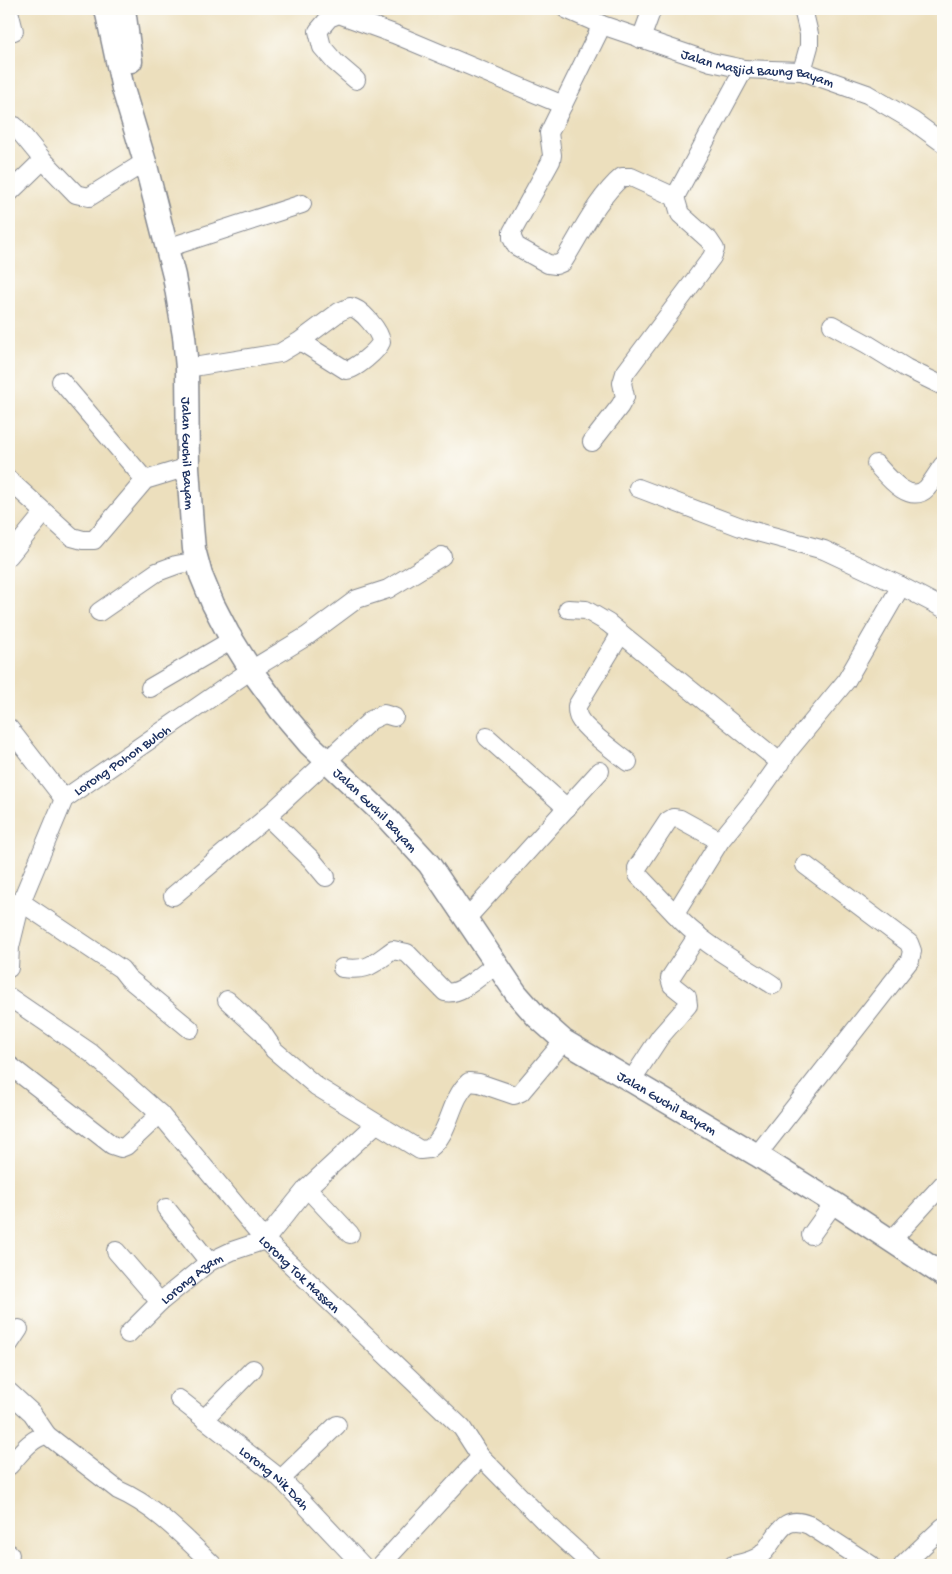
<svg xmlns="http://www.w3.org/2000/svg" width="952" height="1574" font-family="'Gochi Hand',sans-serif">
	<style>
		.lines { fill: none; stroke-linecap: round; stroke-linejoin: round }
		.minor-casing { stroke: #84878e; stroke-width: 20 }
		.major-casing { stroke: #84878e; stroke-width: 25 }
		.minor { stroke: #fff; stroke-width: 18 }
		.major { stroke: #fff; stroke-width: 22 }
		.labels { text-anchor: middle; stroke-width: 4; stroke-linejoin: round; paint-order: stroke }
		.street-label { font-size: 14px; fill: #1b2f5e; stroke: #fdfcf7 }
	</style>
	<rect width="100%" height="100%" fill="#fdfcf7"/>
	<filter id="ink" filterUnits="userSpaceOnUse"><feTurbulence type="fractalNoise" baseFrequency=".02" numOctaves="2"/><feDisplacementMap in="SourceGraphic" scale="10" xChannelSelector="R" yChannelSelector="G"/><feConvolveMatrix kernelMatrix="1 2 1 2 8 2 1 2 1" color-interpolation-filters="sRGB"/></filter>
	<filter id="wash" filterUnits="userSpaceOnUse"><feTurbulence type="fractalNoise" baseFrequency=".0096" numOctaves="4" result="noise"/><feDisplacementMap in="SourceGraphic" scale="20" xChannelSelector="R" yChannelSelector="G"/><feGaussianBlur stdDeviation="1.12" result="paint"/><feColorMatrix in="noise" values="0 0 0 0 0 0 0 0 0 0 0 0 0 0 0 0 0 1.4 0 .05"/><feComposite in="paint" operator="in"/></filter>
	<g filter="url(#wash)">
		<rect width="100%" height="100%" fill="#ecdfbd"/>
	</g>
	<g filter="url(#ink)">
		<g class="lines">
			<g class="minor-casing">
				<g id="minor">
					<path id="s1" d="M566 9 602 25 711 62 744 69 802 71 867 94 913 121 943 143"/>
					<path d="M9 11 14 31"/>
					<path d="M602 25 549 133 552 155 551 161 512 232V238L516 246 548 264 556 265 563 262C580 235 598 197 622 177H631L675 197 744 69"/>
					<path d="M641 39 652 9"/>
					<path d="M802 71 809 46V34L803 9"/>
					<path d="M356 80 335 62 322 47 318 31 329 18 339 14 394 34 563 105"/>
					<path d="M15 126 43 160 76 194 89 197 145 162"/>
					<path d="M9 193 43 160"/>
					<path d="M167 248 302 204"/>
					<path d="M832 325 867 344 906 368 943 386"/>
					<path d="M187 368 280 353 300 341 339 312 350 307C361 308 380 331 381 342 378 350 355 370 346 370L300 341"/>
					<path d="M61 381 145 480"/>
					<path d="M592 442 620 406 625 397 622 383 625 373 712 257 715 249 709 240 680 214 675 197"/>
					<path d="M876 464C887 476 910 506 927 488 933 481 938 472 943 465"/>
					<path d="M9 480 72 537 83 540H94L145 480 188 467"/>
					<path d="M638 488 746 529 824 550 901 586 943 608"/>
					<path d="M9 556 44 513"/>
					<path d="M568 609 586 610 608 623 781 763"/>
					<path d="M99 612 157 572 176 565 197 561"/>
					<path d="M620 635 577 706C577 710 577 715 579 718 585 730 617 753 628 762"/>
					<path d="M150 688 232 640"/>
					<path d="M9 728 64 799"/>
					<path d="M487 737 567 808"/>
					<path d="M267 816 311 859 326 877"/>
					<path d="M173 896 260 823 371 720 384 714 394 717"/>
					<path d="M21 902 121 969 128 978 190 1029"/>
					<path d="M675 914 638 875 637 868 639 865 668 821 673 818 680 819 720 841"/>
					<path d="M466 919 600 771"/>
					<path id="s2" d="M9 968 10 947 21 902 64 799 251 670 307 636 357 599 388 589 442 556"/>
					<path d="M342 968C369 971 372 965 393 950L407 953 445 992C461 996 483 973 496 964"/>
					<path d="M773 985C741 964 699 942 675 914L720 841 755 798 789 750 846 681 901 586"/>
					<path id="s3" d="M9 997 91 1053 160 1114 265 1240 462 1428 480 1456 477 1461 381 1565"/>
					<path d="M227 1000 261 1031 274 1050 316 1086 420 1150 429 1149C451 1133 449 1100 469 1082L479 1083 514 1095 521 1092 564 1041"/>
					<path d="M9 1065 112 1145 121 1148 126 1146 160 1114"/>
					<path d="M631 1081 660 1037 688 1005 687 997 672 985 670 978 698 935"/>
					<path d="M757 1155 910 960 912 951 909 943 805 865"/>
					<path d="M307 1188 350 1234"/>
					<path d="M166 1208 209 1262"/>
					<path d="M811 1235 834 1203"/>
					<path d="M891 1241 943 1184"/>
					<path d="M116 1251 160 1302"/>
					<path id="s4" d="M128 1334 160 1302 209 1262 232 1251 265 1240 307 1188 376 1124"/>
					<path d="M9 1344 19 1329"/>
					<path d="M9 1392 32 1413 47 1435"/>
					<path id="s5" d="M179 1399 281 1479 362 1565"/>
					<path d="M204 1419 253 1369"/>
					<path d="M480 1456 547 1524 592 1565"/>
					<path d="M9 1466C20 1454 30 1438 47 1435L118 1490C155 1506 184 1537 213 1565"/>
					<path d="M281 1479 337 1425"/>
					<path d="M9 1553 10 1555"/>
					<path d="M733 1565C743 1563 754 1561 762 1554 778 1538 781 1513 809 1525L871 1565"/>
					<path d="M903 1565 943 1527"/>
				</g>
			</g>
			<g class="major-casing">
				<g id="major">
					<path id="s6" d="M106 9 123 89 145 162 174 276 184 336 187 368 188 467 192 526 194 549 201 575 213 604 228 633 251 670 281 711 309 744 385 816 429 864 516 993 537 1017 564 1041 757 1155 834 1203 943 1275"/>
					<path d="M124 9 131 61"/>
				</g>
			</g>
			<use href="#minor" class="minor"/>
			<use href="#major" class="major"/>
		</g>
	</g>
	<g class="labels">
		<g class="street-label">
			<text dy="5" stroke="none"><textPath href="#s1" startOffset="202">Jalan Masjid Baung Bayam</textPath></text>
			<text dy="5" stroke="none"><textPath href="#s6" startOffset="454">Jalan Guchil Bayam</textPath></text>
			<text dy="5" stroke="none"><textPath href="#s2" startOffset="249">Lorong Pohon Buloh</textPath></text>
			<text dy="5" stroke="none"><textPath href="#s6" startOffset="872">Jalan Guchil Bayam</textPath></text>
			<text dy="5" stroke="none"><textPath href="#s6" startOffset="1292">Jalan Guchil Bayam</textPath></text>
			<text dy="5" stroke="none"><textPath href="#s3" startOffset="404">Lorong Tok Hassan</textPath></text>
			<text dy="5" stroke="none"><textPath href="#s4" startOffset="85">Lorong Azam</textPath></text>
			<text dy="5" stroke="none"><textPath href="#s5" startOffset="124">Lorong Nik Dah</textPath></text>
		</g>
	</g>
	<rect width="952" height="1574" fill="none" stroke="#fdfcf7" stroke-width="30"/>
</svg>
